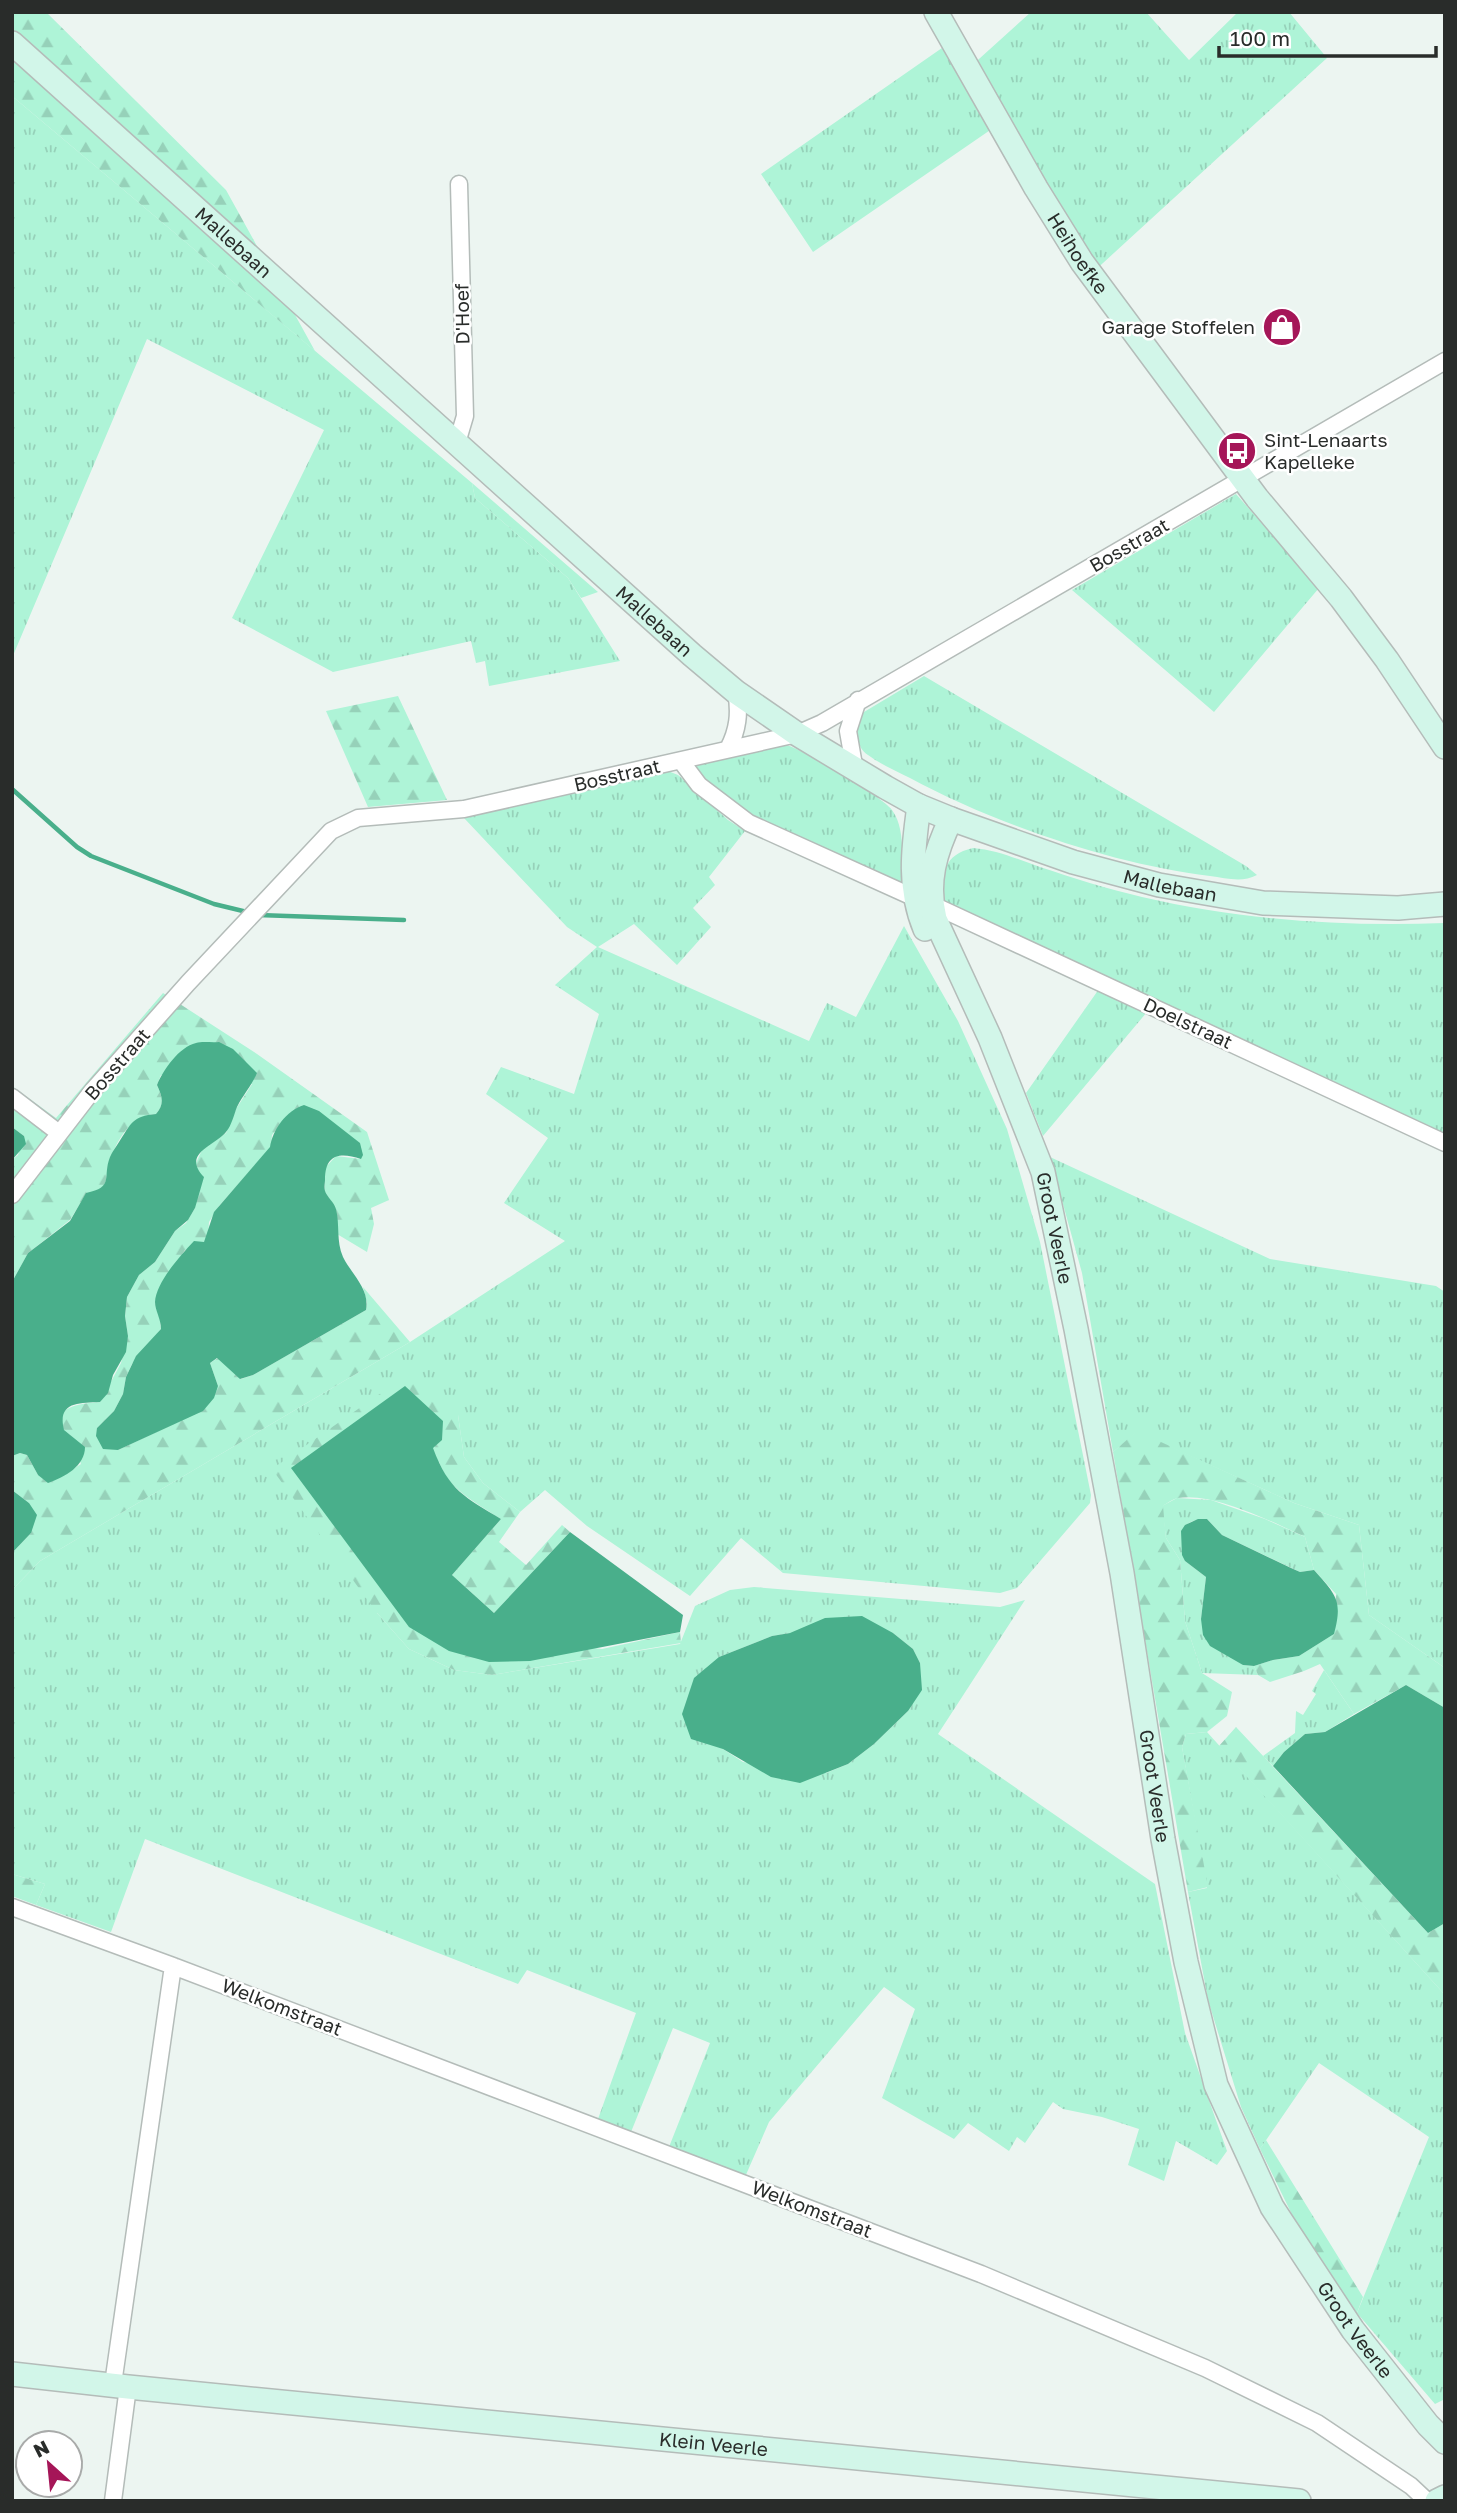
<svg xmlns="http://www.w3.org/2000/svg" width="1457" height="2513" font-family="'Golos Text',sans-serif">
	<style>
		.grass { fill: url(#grass-tufts); fill-rule: evenodd }
		.forest { fill: url(#forest-firs) }
		.water { fill: #49af8b }
		.lines { fill: none; stroke-linecap: round; stroke-linejoin: round }
		.stream { stroke: #49af8b; stroke-width: 4.5 }
		.street-casing { stroke: #b4bcb9; stroke-width: 19 }
		.secondary-casing { stroke: #b4bcb9; stroke-width: 26 }
		.street { stroke: #fff; stroke-width: 16 }
		.secondary { stroke: #d2f6e9; stroke-width: 23 }
		.labels { text-anchor: middle; stroke-width: 5; stroke-linejoin: round; paint-order: stroke }
		.street-label { font-size: 19px; fill: #292c2a; stroke: #fff }
		.poi-label { font-size: 19px; fill: #292c2a; stroke: #fff; text-anchor: end }
	</style>
	<defs>
		<pattern id="grass-tufts" width="24" height="20" patternUnits="userSpaceOnUse" patternTransform="scale(1.75)"><rect width="24" height="20" fill="#aef4d7"/><path d="M3 7l-1-3M5 7V3M7 7l1-3M15 17l-1-3M17 17v-4M19 17l1-3" fill="none" stroke="#96d1b9"/></pattern>
		<pattern id="forest-firs" width="22" height="20" patternUnits="userSpaceOnUse" patternTransform="scale(1.75)"><rect width="22" height="20" fill="#aef4d7"/><path d="M5 1l3.5 6h-7zM16 11l3.5 6h-7z" fill="#96d1b9"/></pattern>
	</defs>
	<rect width="100%" height="100%" fill="#ecf5f1"/>
	<path class="grass" d="M1031 12H1146L1189 60 1238 12H1289L1327 58 1091 274 999 124 813 252 761 174 952 41 969 68Z
		M12 96 472 483 475 498 568 578 620 661 489 686 485 661 476 663 471 641 333 672 232 618 324 430 147 339 12 658Z
		M1236 494 1319 588 1214 712 1072 590Z
		M924 676 1246 866 1257 875C1242 883 1226 878 1210 876 1115 865 995 824 910 778 896 771 880 764 868 755 856 747 858 734 855 722L864 712Z
		M775 745C779 745 783 744 786 745 801 748 884 798 892 810 906 829 902 862 901 884L888 880 751 815 696 773 694 764Z
		M668 771 678 775 728 820 745 831 709 877 715 885 693 908 711 927 677 965 634 924 598 947 809 1041 827 1003 856 1017 904 926 958 1021 1007 1129 1040 1242 1091 1495 1090 1503 1017 1588 1000 1593 783 1573 741 1538 690 1596 587 1526 545 1490 520 1512 483 1483 464 1457 458 1415 377 1613 409 1649 454 1670 492 1675 680 1644 695 1606 730 1590 754 1587 1000 1607 1025 1600 938 1734 1155 1884 1185 2033 1227 2151 1217 2165 1176 2141 1164 2181 1128 2165 1139 2129 1102 2117 1063 2109 1053 2102 1025 2143 1017 2137 1009 2151 968 2123 954 2139 882 2098 915 2009 884 1987 769 2122 745 2177 669 2147 710 2043 673 2028 631 2132 598 2119 636 2013 527 1970 518 1984 145 1839 111 1932 36 1905 45 1884 12 1874V1590L40 1561 410 1342 565 1241 504 1203 548 1138 486 1094 501 1067 574 1094 599 1014 555 985 597 947 567 927 464 818ZM790 1633H893L913 1649 920 1663 908 1711 874 1744 848 1764 826 1773 743 1762 723 1749 719 1657 772 1636Z
		M973 848C997 850 1017 859 1040 867 1073 878 1108 889 1142 897 1241 920 1343 927 1445 923V1134L950 905 943 899C943 872 943 855 973 848Z
		M1099 989 1147 1012 1043 1136 1026 1093Z
		M1050 1157 1270 1259 1436 1286 1445 1292V1668L1369 1615 1359 1525 1294 1503 1137 1432 1113 1452 1082 1273Z
		M1177 1498 1211 1500 1265 1519 1305 1537 1314 1570 1300 1572 1222 1535 1207 1519C1175 1520 1182 1537 1185 1561L1206 1577 1201 1619 1243 1665 1254 1666 1258 1675 1202 1673 1185 1621 1180 1560 1166 1538 1162 1506Z
		M1324 1670 1354 1714 1325 1732 1305 1734 1284 1752 1273 1766 1263 1756 1295 1733 1296 1711 1303 1715 1316 1694 1312 1691Z
		M1207 1732 1445 1995V2399L1435 2404 1357 2313 1429 2137 1319 2063 1260 2149 1241 2107 1208 2000 1188 1892 1207 1888 1182 1747 1186 1734Z"/>
	<path class="forest" d="M12 12H46L226 190 315 351 12 96Z
		M472 483 598 592 581 598 568 578 475 498Z
		M398 696 447 800 368 807 326 711Z
		M163 993 257 1054 367 1132 389 1200 371 1208 374 1224 367 1252 337 1234 336 1209 325 1192V1168L336 1156 361 1159 291 1112 272 1135 271 1147 219 1206 209 1222 208 1235 204 1243 185 1250 161 1285 155 1303 159 1314 161 1329 132 1364 126 1377 123 1394 114 1411 97 1428 118 1450 184 1419 218 1386 210 1363 218 1358 241 1379 253 1375 366 1310 367 1303 363 1287 410 1342 40 1561 12 1590V1553L31 1533 29 1503 12 1490V1456L20 1453 27 1455 38 1475 70 1471 81 1464C78 1456 76 1444 72 1437 67 1431 67 1436 63 1429 51 1405 86 1403 100 1402L121 1363 128 1336 125 1316 127 1297 139 1275 155 1262 175 1231 186 1223 195 1208 196 1163 202 1150 226 1133 236 1109 252 1084 161 1075 157 1085C162 1096 165 1104 156 1114 132 1116 120 1135 111 1157 102 1177 115 1187 86 1194L70 1220 28 1253 12 1282V1160L18 1155 24 1136 12 1127V1086L56 1118Z
		M414 1370 458 1415 464 1457 483 1483 520 1512 499 1542 526 1565 562 1525 570 1532 494 1613 452 1575 501 1519C443 1483 436 1477 430 1407L409 1627 602 1649 680 1632 681 1643 492 1675 454 1670 409 1649 377 1613 272 1469Z
		M1137 1431 1294 1503 1359 1525 1369 1615 1445 1668V1708L1406 1685 1354 1714 1320 1664 1304 1671 1270 1682 1258 1675 1254 1666 1273 1660 1299 1656 1334 1634 1336 1594 1314 1570 1305 1537C1273 1522 1213 1492 1178 1498 1173 1499 1167 1503 1163 1506L1166 1538 1180 1560 1185 1621 1202 1673 1232 1692 1227 1716 1207 1732 1186 1734 1182 1747 1208 1887 1188 1892 1113 1452Z
		M1236 1727 1428 1933 1445 1923V1995L1219 1746Z
		M12 1874 45 1884 36 1905 12 1896Z
		M1266 2140 1363 2297 1357 2313 1300 2231 1260 2149Z"/>
	<path class="water" d="M219 1042 233 1049 257 1073C252 1085 243 1095 237 1107 234 1114 232 1125 226 1132 215 1146 181 1153 204 1177L195 1208 188 1220 175 1231 155 1262 139 1275 127 1297 125 1316 128 1336 126 1352 113 1375 108 1393 100 1402C78 1403 57 1402 64 1430L85 1447C85 1466 65 1477 48 1483L38 1475 27 1455 20 1453 12 1456V1282L28 1253 70 1221 86 1193C115 1187 102 1177 110 1157 112 1152 116 1147 119 1142 131 1124 132 1116 156 1114 165 1104 162 1096 157 1085 163 1070 179 1047 196 1043 203 1041 212 1043 219 1042Z
		M304 1105 319 1111 360 1143 363 1155 361 1159C340 1152 325 1154 325 1180 325 1183 324 1187 325 1191 327 1197 334 1202 336 1209 340 1225 336 1241 343 1257 352 1275 370 1289 366 1310L253 1375 240 1379 217 1358 210 1363 218 1386 214 1398 203 1411 118 1450 103 1449 96 1436 97 1428 114 1411 123 1394 126 1377 136 1356 161 1329C161 1319 155 1310 155 1302 156 1282 181 1255 194 1241L204 1242 214 1212 270 1147C273 1129 286 1111 304 1105Z
		M12 1127 24 1136 26 1144 12 1160Z
		M405 1386 443 1421 442 1440 433 1448C449 1491 465 1497 501 1519L452 1575 494 1613 570 1532 683 1615 680 1632 530 1661 489 1662 449 1651 409 1627 291 1468Z
		M12 1490 29 1503 37 1515 31 1533 12 1553Z
		M1198 1519H1207L1222 1535 1291 1568 1300 1572 1314 1570C1336 1595 1343 1600 1334 1634L1299 1656 1273 1660 1254 1666 1243 1665 1210 1646 1203 1635 1201 1619 1206 1577 1185 1561 1182 1555 1181 1531 1185 1525Z
		M862 1616 893 1633 913 1649 920 1663 922 1690 908 1711 874 1744 848 1764 800 1783 771 1777 723 1749 691 1739 682 1714 694 1678 719 1657 772 1636 790 1633 825 1618Z
		M1406 1685 1445 1708V1923L1428 1933 1273 1766 1284 1752 1305 1734 1325 1732Z"/>
	<g class="lines">
		<path class="stream" d="M12 789 77 847 91 856 214 904 247 912
			M258 915 404 920"/>
		<g class="street-casing">
			<path id="street" d="M457 443 465 416 459 184
				M728 749C738 730 740 713 736 692
				M681 761 699 785 749 823 915 898
				M855 771 848 731 858 700
				M931 904 1445 1143
				M12 1097 59 1133
				M12 1195 93 1090 188 983 331 831 358 818 464 809 797 734 822 723 1445 361
				M12 1907 173 1966 981 2274 1205 2368 1317 2423 1411 2486 1427 2501
				M113 2384 173 1966
				M113 2501 128 2387"/>
		</g>
		<g class="secondary-casing">
			<g id="secondary">
				<path id="s1" d="M936 12 1036 188 1082 262 1257 498 1341 598 1387 660 1445 747"/>
				<path id="s2" d="M12 43 692 655 736 692 797 734 885 787 919 806 951 819 1073 862 1159 885 1263 903 1398 908 1445 904"/>
				<path d="M919 806C913 848 908 889 925 929"/>
				<path id="s3" d="M951 819C935 852 926 882 935 919L990 1038 1043 1172 1076 1329 1122 1573 1163 1839 1186 1962 1216 2085 1272 2207 1353 2330 1428 2425 1445 2442"/>
				<path id="s4" d="M12 2374 128 2387 1299 2501"/>
				<path d="M1437 2501 1445 2497"/>
			</g>
		</g>
		<use href="#street" class="street"/>
		<use href="#secondary" class="secondary"/>
	</g>
	<defs>
		<g id="shop-disc" transform="scale(2.0125)"><circle r="9.5" fill="#a51658" stroke="#fff"/><path d="M-5-2.5h2.3a2.7 3.5 0 0 1 5.4 0H5L5.5 6h-11ZM-1.5-2.5h3a1.5 2.3 0 0 0-3 0Z" fill="#fff"/></g>
		<g id="bus-disc" transform="scale(2.0125)"><circle r="9.5" fill="#a51658" stroke="#fff"/><path d="M-5-6H5V4H4V6H2V4H-2V6H-4V4H-5ZM-3.5-4V0h7V-4ZM-3.5 1.2v1.5H-2V1.2ZM2 1.2v1.5H3.5V1.2Z" fill="#fff"/></g>
	</defs>
	<g fill-rule="evenodd">
		<use href="#shop-disc" x="1282" y="327"/>
		<use href="#bus-disc" x="1237" y="451"/>
	</g>
	<g class="labels">
		<g class="street-label">
			<text dy="7" stroke="none"><textPath href="#s2" startOffset="298">Mallebaan</textPath></text>
			<text dy="7" stroke="none"><textPath href="#s1" startOffset="280">Heihoefke</textPath></text>
			<text transform="translate(462 314) rotate(-91)" y="7">D'Hoef</text>
			<text transform="translate(1129 545) rotate(-30)" y="7">Bosstraat</text>
			<text dy="7" stroke="none"><textPath href="#s2" startOffset="864">Mallebaan</textPath></text>
			<text transform="translate(617 775) rotate(-13)" y="7">Bosstraat</text>
			<text dy="7" stroke="none"><textPath href="#s2" startOffset="1452">Mallebaan</textPath></text>
			<text transform="translate(1188 1023) rotate(25)" y="7">Doelstraat</text>
			<text transform="translate(117 1064) rotate(-49)" y="7">Bosstraat</text>
			<text dy="7" stroke="none"><textPath href="#s3" startOffset="436">Groot Veerle</textPath></text>
			<text dy="7" stroke="none"><textPath href="#s3" startOffset="1003">Groot Veerle</textPath></text>
			<text transform="translate(282 2007) rotate(21)" y="7">Welkomstraat</text>
			<text transform="translate(812 2209) rotate(21)" y="7">Welkomstraat</text>
			<text dy="7" stroke="none"><textPath href="#s3" startOffset="1591">Groot Veerle</textPath></text>
			<text dy="7" stroke="none"><textPath href="#s4" startOffset="705">Klein Veerle</textPath></text>
		</g>
		<g class="poi-label">
			<text x="1255" y="334">Garage Stoffelen</text>
			<text x="1264" y="447" text-anchor="start">Sint-Lenaarts<tspan x="1264" dy="22">Kapelleke</tspan></text>
		</g>
	</g>
	<rect width="1457" height="2513" fill="none" stroke="#292c2a" stroke-width="28"/>
	<g transform="translate(49 2464) rotate(333)"><circle r="33" fill="#ffffff" stroke="#a9abaa" stroke-width="2"/>
	<path d="M0-5L12 26L0 18L-12 26Z" fill="#a51658"/>
	<text y="-10" font-size="19" font-weight="bold" text-anchor="middle" fill="#292c2a">N</text>
	</g>
	<path d="M1219 46v10h217v-10" fill="none" stroke="#292c2a" stroke-width="3.5"/>
	<text x="1230" y="46" font-size="21" fill="#292c2a" stroke="#ffffff" stroke-width="5" paint-order="stroke">100 m</text>
</svg>
